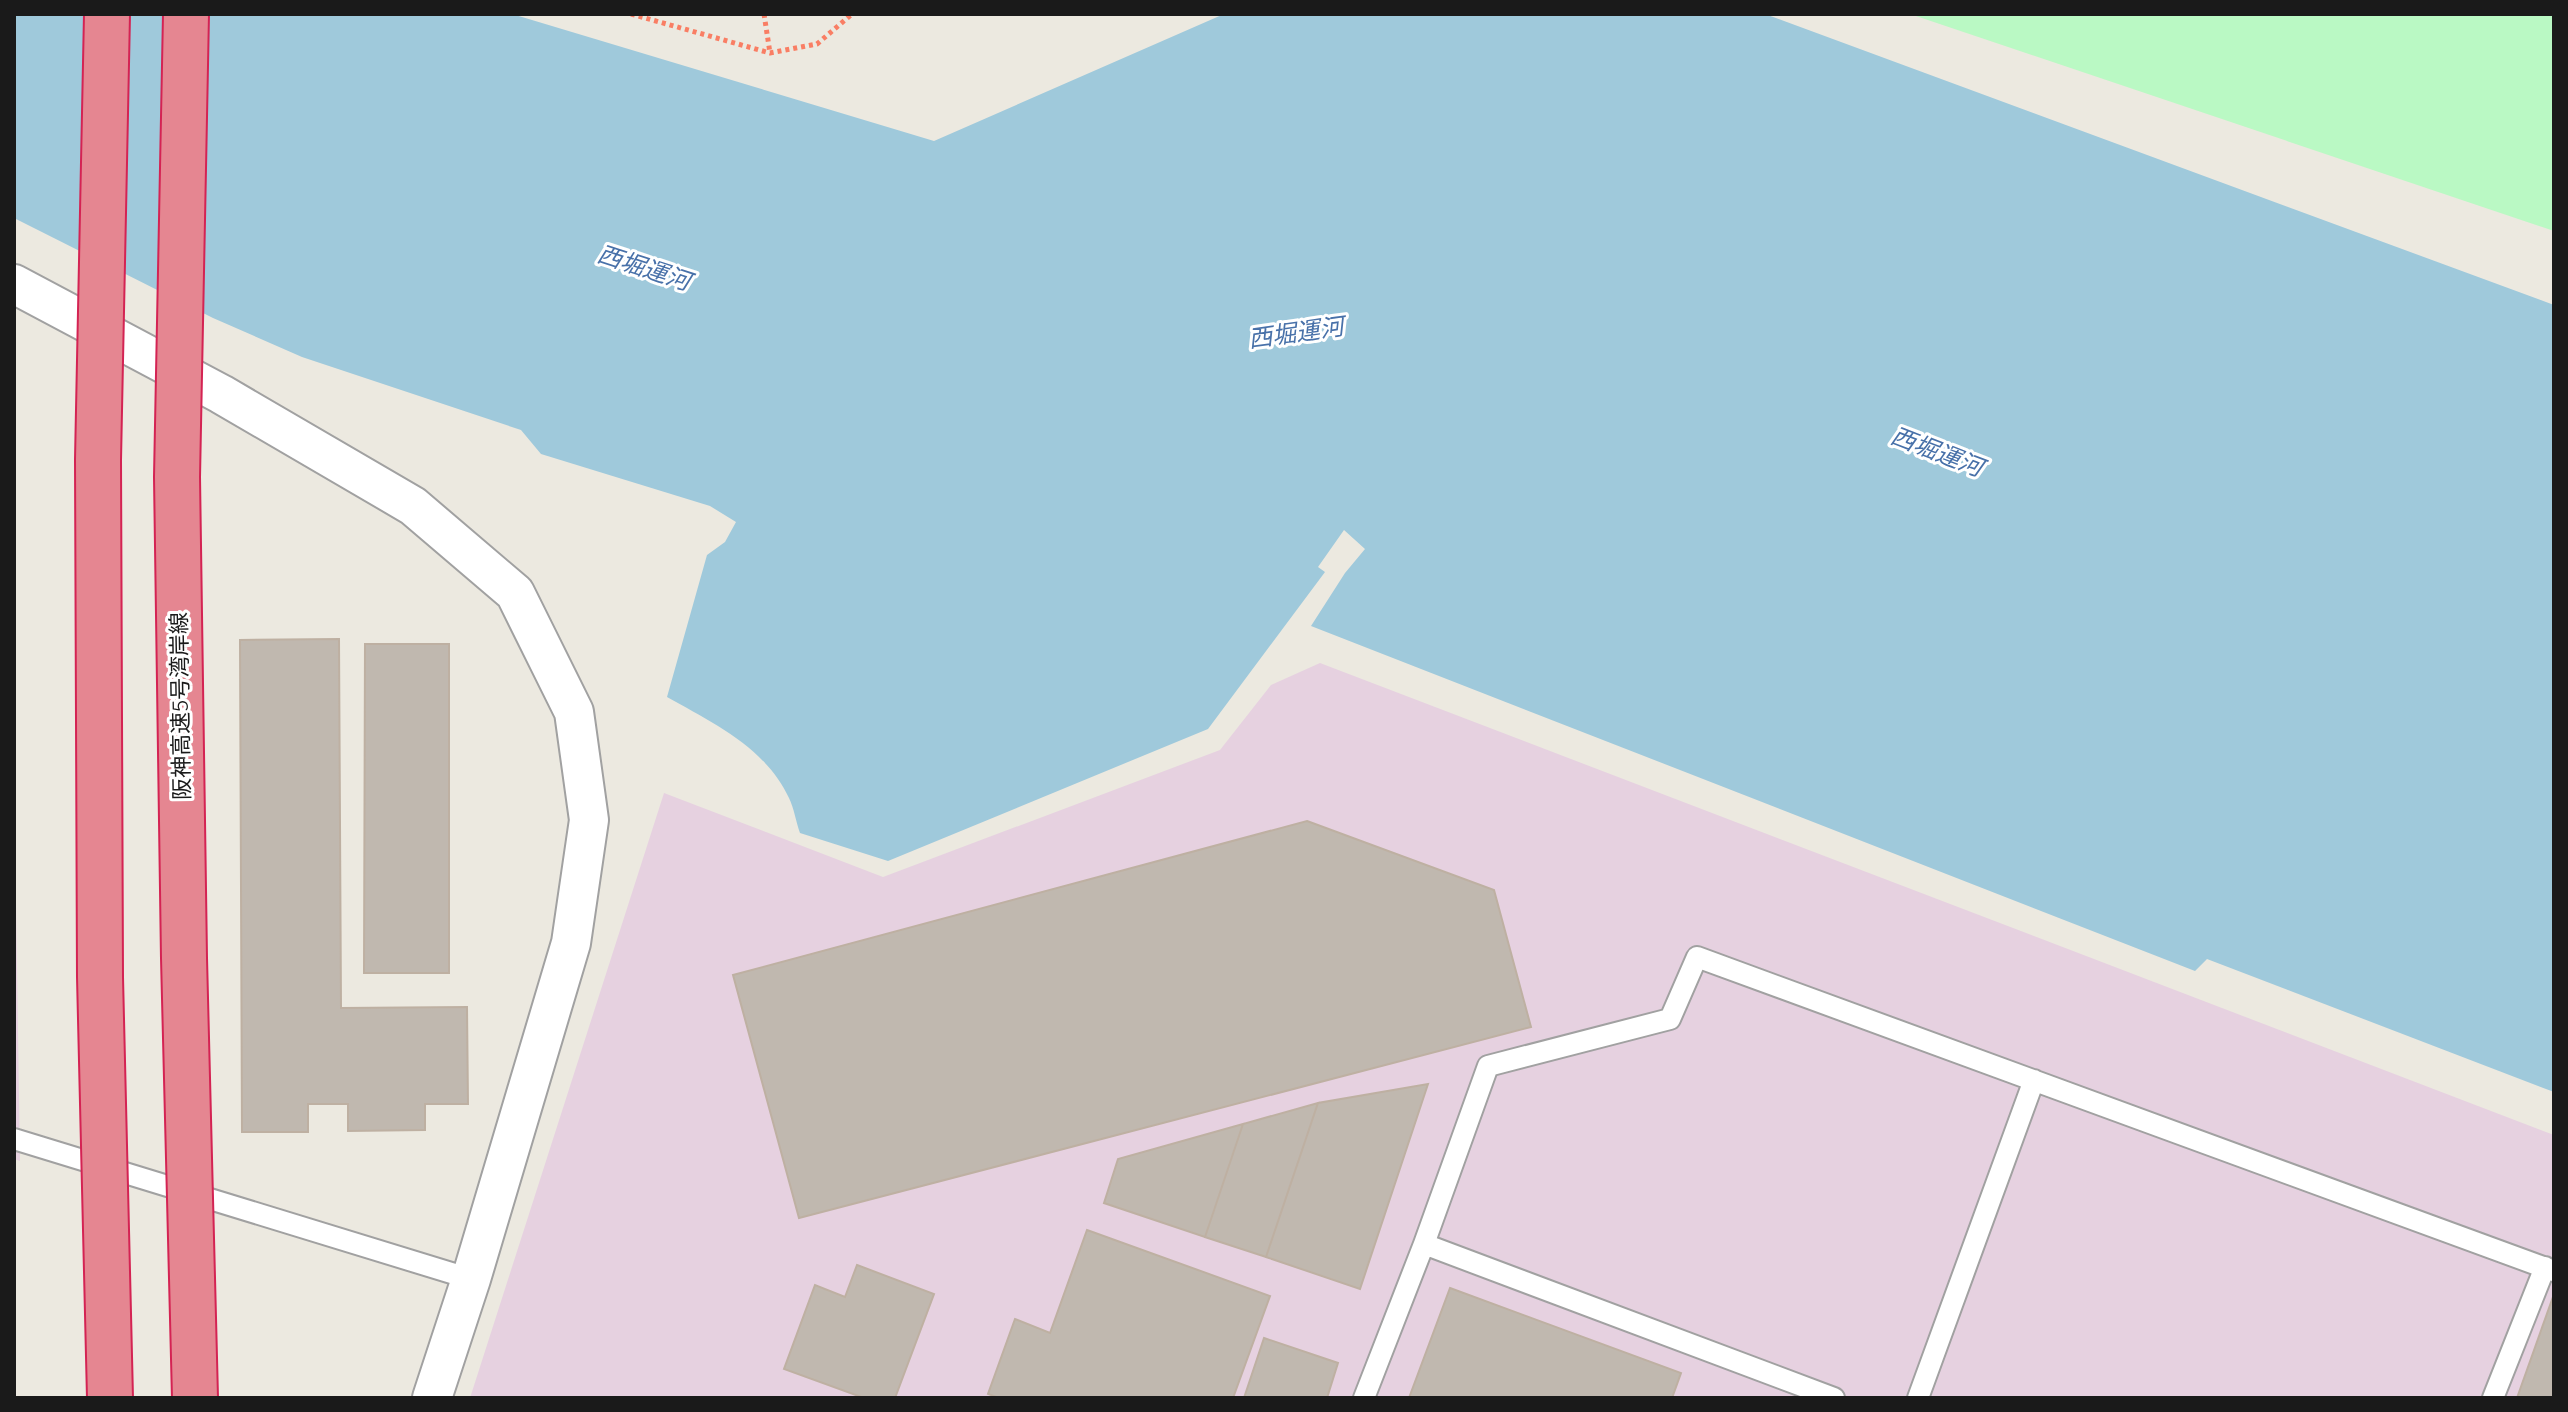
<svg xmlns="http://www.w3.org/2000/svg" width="2568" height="1412" font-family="Quicksand,'Noto Sans JP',sans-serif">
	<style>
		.industrial { fill: #e6d1e0 }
		.park { fill: #baf9c4 }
		.water { fill: #9fc9db }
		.building { fill: #c0b8af; stroke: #beb0a2; stroke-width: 2 }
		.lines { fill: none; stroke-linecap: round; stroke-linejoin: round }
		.service-casing { stroke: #a1a1a1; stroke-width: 24 }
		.minor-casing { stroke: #a1a1a1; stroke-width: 42 }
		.path { stroke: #f97e64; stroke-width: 5; stroke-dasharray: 4 4; stroke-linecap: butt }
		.service { stroke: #fff; stroke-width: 20 }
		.minor { stroke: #fff; stroke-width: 38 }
		.motorway-bridge-casing { stroke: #d42353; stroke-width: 48; stroke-linecap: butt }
		.motorway-bridge { stroke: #e58691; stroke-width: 44 }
		.labels { text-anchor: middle; stroke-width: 6; stroke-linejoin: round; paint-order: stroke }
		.street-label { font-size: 22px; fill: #1a1a1a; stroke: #fff }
		.water-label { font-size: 24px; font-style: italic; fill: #4871a9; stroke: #fff }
	</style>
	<rect width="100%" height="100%" fill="#ece9e0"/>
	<path class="industrial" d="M1320 663 2554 1135V1398H470L664 793 883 877 1220 750 1271 685Z
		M14 774 20 1161 14 1159Z"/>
	<path class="park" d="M1910 14H2554V231Z"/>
	<path class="water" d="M14 14H512L934 141 1224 14H1765L2554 305V1092L2207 959 2195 971 1311 626 1345 573 1365 549 1344 530 1318 567 1325 572 1208 729 888 861 800 833C796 822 794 808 789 798 765 747 713 723 667 697L707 555 725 542 736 522 710 506 541 454 521 430 302 357 213 318 14 218Z"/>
	<path class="building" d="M339 639 341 1008 467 1007 468 1104H425V1130L348 1131V1104H308V1132H242L240 640Z
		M365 644H449V973H364Z
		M1307 821 1494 890 1531 1027 799 1218 733 975Z
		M1428 1084 1360 1289 1266 1257 1318 1103Z
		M1318 1103 1266 1257 1205 1237 1243 1124Z
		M1243 1124 1205 1237 1104 1203 1118 1159Z
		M1087 1230 1270 1296 1233 1398H999L988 1394 1015 1319 1050 1333Z
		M857 1265 934 1294 895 1398H864L784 1369 815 1285 845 1297Z
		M1450 1288 1681 1373 1672 1398H1409Z
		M2554 1294V1398H2517Z
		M1264 1338 1338 1363 1327 1398H1244Z"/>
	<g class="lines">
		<g class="service-casing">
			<path id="service" d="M14 1139 471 1279
				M1424 1244 1834 1398
				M1364 1398 1424 1244 1488 1066 1670 1019 1697 957 2554 1271
				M1918 1398 2034 1080
				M2493 1398 2545 1267"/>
		</g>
		<g class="minor-casing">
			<path id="minor" d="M14 284 221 394 413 506 515 593 574 712 589 820 571 943 471 1279 432 1398"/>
		</g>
		<path class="path" d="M631 14 770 53 817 44 852 14
			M764 14 770 53"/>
		<use href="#service" class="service"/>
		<use href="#minor" class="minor"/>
		<g class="motorway-bridge-casing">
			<path id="motorway-bridge" d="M107 14 98 460 100 977 110 1398
				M186 14 177 477 184 958 195 1398"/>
		</g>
		<use href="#motorway-bridge" class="motorway-bridge"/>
	</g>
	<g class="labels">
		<g class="street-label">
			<text transform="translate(180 706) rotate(-91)" y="8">阪神高速5号湾岸線</text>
		</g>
		<g class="water-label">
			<text transform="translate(644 268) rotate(18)" y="8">西堀運河</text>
			<text transform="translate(1296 333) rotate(-8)" y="8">西堀運河</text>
			<text transform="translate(1937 452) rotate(21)" y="8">西堀運河</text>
		</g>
	</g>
	<rect width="2568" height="1412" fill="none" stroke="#1a1a1a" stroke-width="32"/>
</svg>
